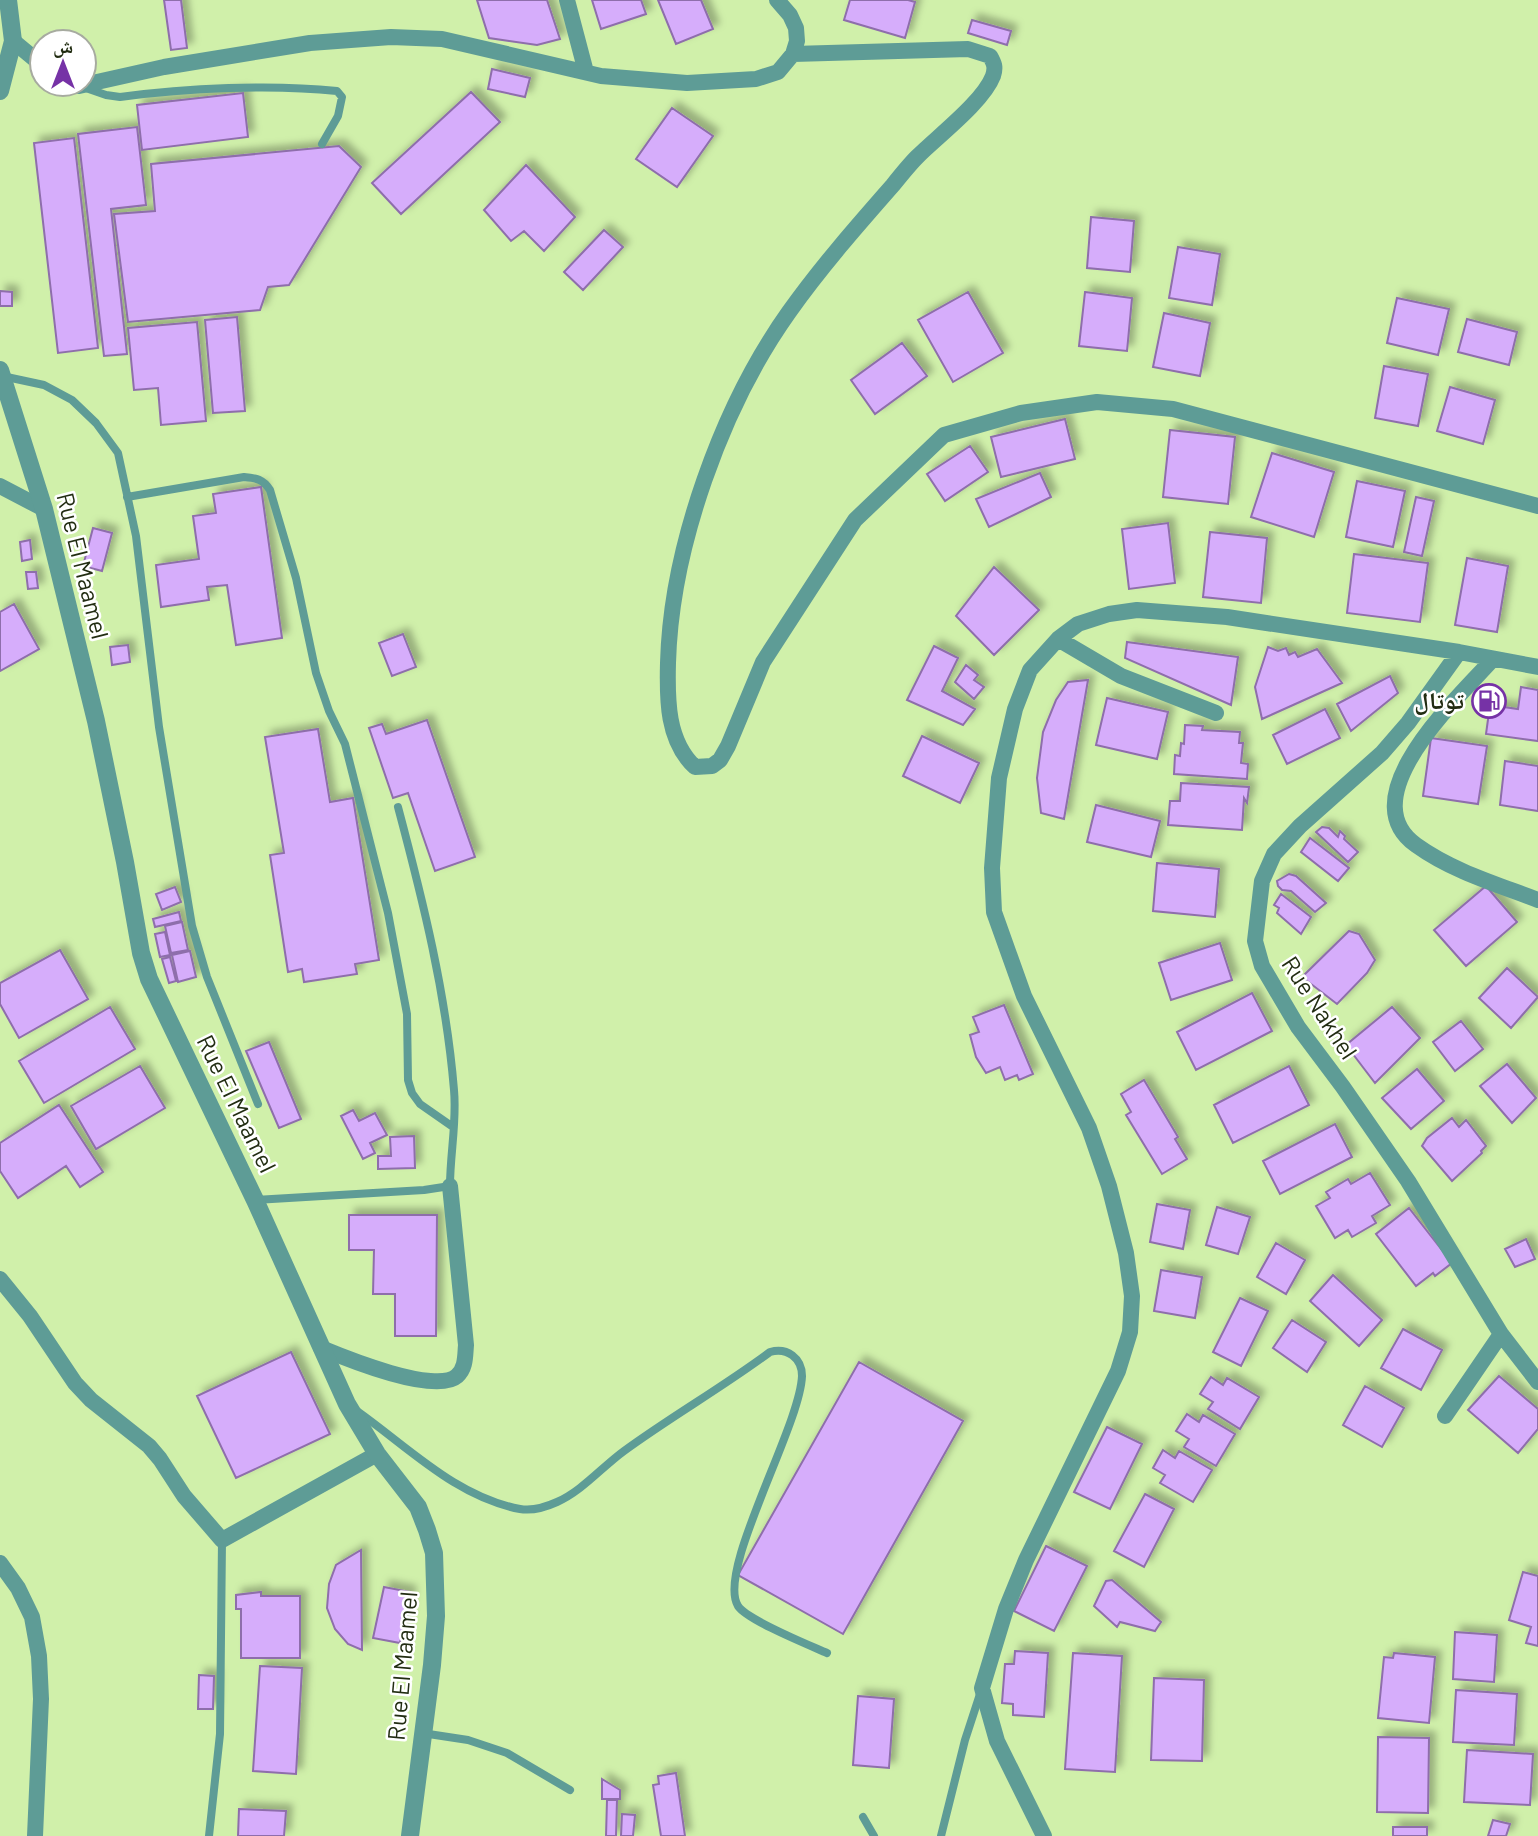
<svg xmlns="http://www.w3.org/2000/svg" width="1538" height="1836" font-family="Barlow,'Noto Naskh Arabic',sans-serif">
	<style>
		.building { fill: #d6adfb; stroke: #8e6eab; stroke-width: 2; filter: url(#shadow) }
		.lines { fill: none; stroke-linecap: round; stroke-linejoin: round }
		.service { stroke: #5e9c96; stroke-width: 8 }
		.minor { stroke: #5e9c96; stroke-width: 16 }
		.tertiary { stroke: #5e9c96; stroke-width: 18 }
		.labels { text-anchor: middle; stroke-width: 5; stroke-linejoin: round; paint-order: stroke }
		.street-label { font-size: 24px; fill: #222d12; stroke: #fff }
		.poi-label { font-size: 24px; font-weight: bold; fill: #222d12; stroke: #fff; text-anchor: end }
	</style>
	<defs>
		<filter id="shadow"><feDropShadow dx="6" dy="-6" stdDeviation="3.5" flood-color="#0004"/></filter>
	</defs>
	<rect width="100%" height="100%" fill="#d0f0aa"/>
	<path class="building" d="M164 0H181L187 48 171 50Z
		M477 0H547L560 39 537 45 489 38Z
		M592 0H641L646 14 601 29Z
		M658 0H701L713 29 676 44Z
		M850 0H908L915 2 905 38 844 20Z
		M972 20 1011 31 1007 45 968 33Z
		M492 69 530 78 525 97 488 89Z
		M471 92 500 122 401 214 372 183Z
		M243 93 248 137 142 150 137 105Z
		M672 108 713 136 677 187 636 159Z
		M137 127 146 205 111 209 127 354 104 356 78 134Z
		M74 138 98 348 58 353 34 143Z
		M339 146 361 167 289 285 268 287 260 310 128 322 114 214 155 211 151 164Z
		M526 165 575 217 544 251 524 231 511 241 484 210Z
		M1091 217 1134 221 1130 272 1087 268Z
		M604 230 623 247 583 290 564 272Z
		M1178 247 1220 254 1212 305 1169 298Z
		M0 291 12 292V306H0Z
		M968 292 1003 353 953 382 918 320Z
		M1085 292 1132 298 1127 351 1079 346Z
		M1397 298 1449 309 1438 355 1387 343Z
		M1164 313 1210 323 1200 376 1153 367Z
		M237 317 245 411 213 413 205 320Z
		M1467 319 1517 332 1509 365 1458 352Z
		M197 322 206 421 161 425 158 388 134 390 128 328Z
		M902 343 927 376 875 414 851 380Z
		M1384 366 1428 374 1418 426 1375 418Z
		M1450 387 1495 400 1483 444 1437 431Z
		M1065 419 1075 459 1001 477 991 437Z
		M1170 430 1235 437 1228 504 1163 497Z
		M970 446 988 472 945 501 927 474Z
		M1272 453 1334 472 1314 537 1251 517Z
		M1040 473 1051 497 989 527 976 499Z
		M1357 481 1405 491 1393 547 1346 537Z
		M261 487 282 638 236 645 227 585 207 587 209 600 161 607 156 565 199 559 193 516 216 513 213 494Z
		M1416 497 1434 501 1422 556 1404 552Z
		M1168 523 1175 583 1129 589 1122 529Z
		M93 528 112 533 102 571 83 566Z
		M1210 532 1267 538 1261 603 1203 597Z
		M30 540 32 559 22 561 20 542Z
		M1354 554 1428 563 1420 622 1347 613Z
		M1467 558 1508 566 1497 632 1455 625Z
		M994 567 1039 610 994 655 956 616Z
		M26 572H36L38 588 28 589Z
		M14 604 39 649 0 671V612Z
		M403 634 416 667 392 676 379 643Z
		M1127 642 1238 657 1231 705 1125 658Z
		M128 645 130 662 112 665 110 647Z
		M934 646 958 658 942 691 975 709 963 725 907 700Z
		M1268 647 1278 651 1286 648 1289 655 1295 652 1298 657 1317 649 1342 683 1262 719 1255 687Z
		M966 665 978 675 974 680 984 687 974 699 955 682Z
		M1390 676 1398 693 1351 731 1337 704Z
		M1088 680 1064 819 1041 813 1037 778 1043 732 1056 700 1068 682Z
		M1521 687 1538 690V741L1486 734 1490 705 1518 709Z
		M1107 698 1168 712 1157 759 1096 745Z
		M1325 709 1340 738 1287 764 1273 735Z
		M427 720 475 857 435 871 408 793 393 798 369 728 382 724 386 734Z
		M1185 725 1203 726 1202 730 1240 732 1239 743H1243L1241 763 1248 764 1247 779 1174 774 1175 755 1180 756 1181 743 1184 744Z
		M318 729 330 802 353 798 379 960 355 964 357 974 304 982 302 969 288 972 270 855 284 853 265 737Z
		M922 736 979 763 960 803 903 776Z
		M1431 738 1487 746 1478 804 1423 796Z
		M1505 761 1538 766V811L1500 805Z
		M1181 783 1249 787 1247 803 1244 798 1242 830 1168 825 1170 801H1180Z
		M1096 805 1160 821 1151 857 1087 842Z
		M1322 827 1329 828 1338 837 1340 831 1345 836 1344 839 1358 852 1348 862 1316 832Z
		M1310 838 1349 868 1338 881 1301 852Z
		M1157 863 1219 869 1215 917 1153 911Z
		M1289 874 1296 876 1326 903 1315 912 1291 891 1282 890 1278 886 1277 881Z
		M1486 886 1517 922 1466 966 1434 930Z
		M175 887 181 902 162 910 156 894Z
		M1281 894 1311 917 1301 934 1277 913 1279 908 1274 905Z
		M179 912 181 921 155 927 153 919Z
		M182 922 188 950 171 953 165 926Z
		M1349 931 1359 934 1375 960 1367 973 1337 1004 1302 977Z
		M165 932 170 955 160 957 155 934Z
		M1220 943 1232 980 1171 1000 1159 963Z
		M60 950 88 999 19 1038 0 1004V983Z
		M190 951 196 977 178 982 172 955Z
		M170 957 176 981 169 983 162 959Z
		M1507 968 1538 997 1511 1028 1479 998Z
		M1252 993 1272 1031 1196 1070 1177 1032Z
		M1004 1005 1033 1074 1019 1080 1017 1075 1005 1080 1000 1067 986 1073 976 1057 970 1035 979 1032 973 1017Z
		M110 1007 135 1049 44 1103 19 1061Z
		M1392 1007 1420 1038 1375 1083 1346 1045Z
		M1461 1021 1483 1049 1455 1071 1433 1042Z
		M269 1042 301 1119 279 1128 246 1051Z
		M1507 1064 1536 1098 1512 1123 1480 1086Z
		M140 1066 165 1108 96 1149 71 1106Z
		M1289 1066 1309 1105 1233 1143 1214 1105Z
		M1417 1069 1444 1101 1411 1129 1382 1098Z
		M1144 1080 1178 1137 1175 1139 1187 1159 1162 1174 1126 1115 1131 1112 1121 1094Z
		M59 1105 103 1172 80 1187 66 1166 18 1198 0 1171V1143Z
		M353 1110 359 1121 375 1113 387 1135 370 1143 375 1153 363 1159 341 1116Z
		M1452 1118 1459 1127 1466 1120 1486 1146 1481 1151 1482 1153 1452 1181 1422 1146 1427 1138Z
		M1335 1124 1352 1157 1280 1194 1263 1161Z
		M414 1136 415 1168 378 1169V1156H391L390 1137Z
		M1370 1173 1390 1205 1372 1216 1376 1223 1352 1237 1348 1230 1335 1238 1316 1206 1330 1198 1326 1192 1348 1179 1351 1184Z
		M1157 1204 1190 1210 1183 1249 1150 1242Z
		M1217 1207 1250 1217 1238 1254 1206 1245Z
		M1409 1208 1452 1263 1435 1276 1433 1273 1416 1286 1376 1234Z
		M349 1215H437L436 1336H395V1294H373L374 1250H349Z
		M1526 1239 1535 1259 1515 1267 1505 1249Z
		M1276 1243 1305 1260 1286 1294 1257 1277Z
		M1161 1270 1202 1277 1195 1318 1154 1311Z
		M1333 1275 1382 1320 1359 1346 1310 1301Z
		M1240 1298 1268 1311 1241 1366 1213 1352Z
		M1292 1320 1326 1342 1307 1372 1273 1348Z
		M1403 1329 1442 1350 1421 1390 1381 1368Z
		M291 1352 330 1434 236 1478 197 1396Z
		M859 1362 963 1421 843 1634 738 1575Z
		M1499 1376 1538 1409V1429L1518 1453 1468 1410Z
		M1211 1377 1223 1385 1227 1378 1259 1397 1240 1429 1208 1409 1213 1402 1200 1394Z
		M1365 1386 1404 1408 1382 1447 1343 1425Z
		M1187 1414 1199 1422 1203 1415 1235 1434 1216 1466 1184 1447 1189 1439 1176 1431Z
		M1107 1427 1142 1444 1110 1509 1074 1492Z
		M1163 1450 1175 1458 1179 1451 1212 1470 1193 1502 1160 1483 1165 1475 1153 1468Z
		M1145 1494 1174 1509 1144 1567 1114 1551Z
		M1046 1546 1087 1566 1054 1631 1014 1611Z
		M361 1550 362 1650 348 1644 335 1629 327 1608 329 1584 336 1565Z
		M1523 1572 1538 1576V1646L1526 1643 1531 1627 1509 1620Z
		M1112 1580 1161 1622 1155 1631 1120 1622 1117 1627 1094 1606 1106 1581Z
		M384 1587 410 1592 400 1643 373 1638Z
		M261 1592V1596H300V1658H241V1609H236V1595Z
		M1455 1632 1497 1635 1494 1682 1453 1679Z
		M1015 1651 1048 1653 1044 1717 1013 1715V1704L1002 1703 1005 1664H1014Z
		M1073 1653 1122 1656 1115 1772 1065 1769Z
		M1394 1653 1435 1657 1429 1723 1378 1718 1384 1657 1393 1658Z
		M260 1666 302 1668 296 1774 253 1771Z
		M199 1675 214 1676 213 1709H198Z
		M1154 1678 1204 1680 1202 1761 1151 1760Z
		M1456 1690 1517 1694 1514 1745 1453 1742Z
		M858 1696 894 1699 889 1768 853 1765Z
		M1378 1737 1429 1738 1428 1813 1377 1812Z
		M1467 1750 1533 1754 1530 1805 1464 1802Z
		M676 1773 685 1836H661L653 1785 659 1784 658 1776Z
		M602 1779 620 1790V1799H602Z
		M607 1800H617L616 1836H606Z
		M239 1809 286 1811 284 1836H238Z
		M622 1814 635 1815 633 1836H621Z
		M1493 1820 1510 1824 1506 1836H1488Z
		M1393 1827H1427V1836H1393Z"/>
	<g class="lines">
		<path class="service" d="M83 87 106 95 120 97C186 88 271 84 337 91L342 97 338 116 322 144
			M2 376 44 385 72 400 96 423 118 453 136 536 159 727 192 926 207 977 258 1104
			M127 497 244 477C256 478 263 479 270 490L296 578 316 673 329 711 345 744 388 913 407 1014 408 1080 412 1093 420 1104 453 1127
			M255 1200 424 1190 450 1186C450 1154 457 1122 454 1090 446 993 423 901 398 807
			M357 1411C408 1447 456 1497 520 1509 532 1511 546 1507 557 1502 582 1491 602 1467 624 1451 672 1416 723 1387 770 1352 787 1347 802 1358 802 1376 800 1427 716 1571 738 1606 747 1620 809 1645 827 1653
			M422 1733 468 1740 507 1753 570 1790
			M863 1817 874 1836
			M209 1836 220 1734 222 1540
			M941 1836 965 1740 981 1691"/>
		<path class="minor" d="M567 0 586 72
			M13 41 42 65
			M793 54 968 49 990 56C994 63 996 67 993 76 983 102 938 136 917 157 909 165 901 175 893 185 857 226 821 267 789 312 722 406 671 548 668 663 667 700 667 741 695 767L712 766 720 760 728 746 763 662 855 520 944 435 1021 413 1097 402 1173 409 1538 506
			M76 84 79 86 164 67 310 43 391 37 442 39 601 76 687 83 756 79 778 72 793 54 797 41 796 28 790 15 777 0
			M0 486 44 509
			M1058 639 1121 676 1216 713
			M1459 652 1408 723 1382 753 1300 826 1274 854 1262 881 1255 941 1262 966 1298 1027 1343 1087 1408 1181 1501 1334 1538 1382
			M1492 660C1459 697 1349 797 1416 845 1452 871 1496 884 1538 900
			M0 1279 30 1316 75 1383 91 1400 149 1446 160 1459 184 1496 222 1540 377 1454
			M321 1348C345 1358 436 1395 457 1376 466 1368 465 1356 466 1345L450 1186
			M1445 1416 1501 1334
			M0 1563 18 1588 32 1617 39 1656 41 1699 35 1836
			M1044 1836 997 1741 982 1688 1006 1609 1026 1560 1118 1371 1130 1332 1132 1296 1126 1253 1109 1186 1089 1128 1024 996 994 912 992 868 999 778 1015 709 1030 670 1058 639 1078 624 1109 614 1137 610 1227 617 1459 652 1538 667"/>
		<path class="tertiary" d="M0 91 13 41 8 0
			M0 370 44 509 96 721 125 862 141 953 149 979 255 1200 347 1404 377 1454 418 1507 427 1530 434 1553 436 1616 432 1665 410 1836"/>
	</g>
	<defs>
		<g id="fuel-ring" transform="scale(1.75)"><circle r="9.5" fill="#fff" stroke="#7632a6" stroke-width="1.5"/><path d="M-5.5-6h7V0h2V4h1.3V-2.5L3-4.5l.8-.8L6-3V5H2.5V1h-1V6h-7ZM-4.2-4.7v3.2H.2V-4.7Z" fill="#7632a6"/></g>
	</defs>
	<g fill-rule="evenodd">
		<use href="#fuel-ring" x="1489" y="701"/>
	</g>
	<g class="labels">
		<g class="street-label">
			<text transform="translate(82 566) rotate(76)" y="8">Rue El Maamel</text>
			<text transform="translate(1319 1008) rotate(57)" y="8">Rue Nakhel</text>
			<text transform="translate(236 1104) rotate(64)" y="8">Rue El Maamel</text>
			<text transform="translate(403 1666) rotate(-85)" y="8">Rue El Maamel</text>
		</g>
		<g class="poi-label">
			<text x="1464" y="709">توتال</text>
		</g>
	</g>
	<g transform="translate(63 63)"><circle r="33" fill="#ffffff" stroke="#a7aba0" stroke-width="2"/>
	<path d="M0-5L12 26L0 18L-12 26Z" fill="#7632a6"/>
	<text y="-10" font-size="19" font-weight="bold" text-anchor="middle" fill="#222d12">ش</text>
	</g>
</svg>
